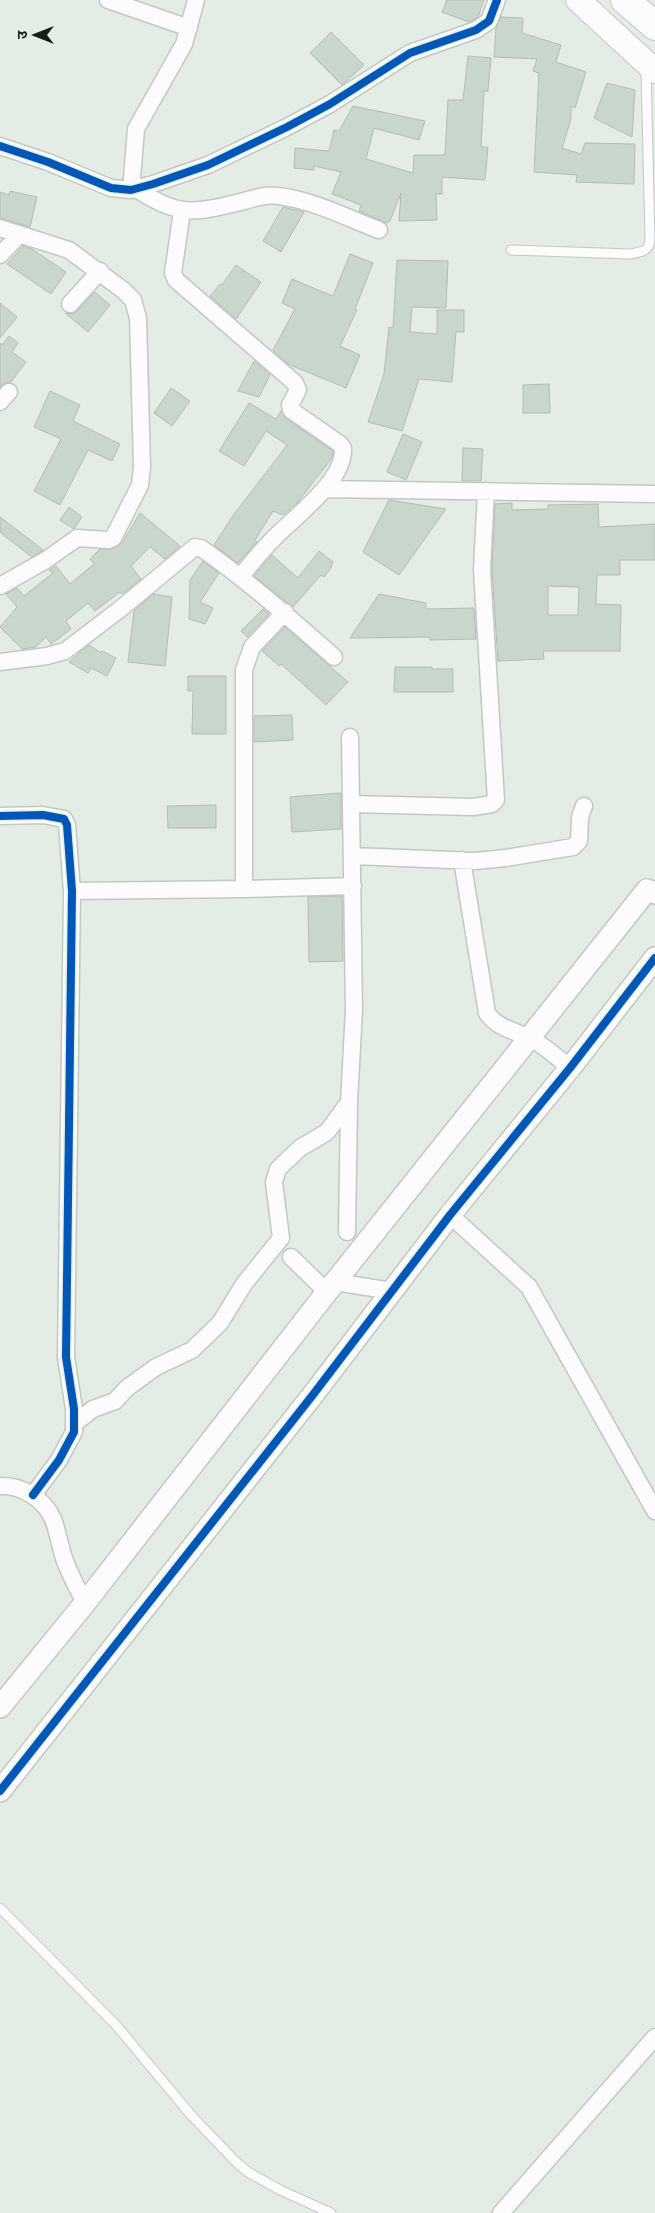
<svg xmlns="http://www.w3.org/2000/svg" width="655" height="2213" font-family="Cabin,'Noto Sans Devanagari',sans-serif">
	<style>
		.building { fill: #c9d6cb; stroke: #b5bbb6; fill-rule: evenodd }
		.lines { fill: none; stroke-linecap: round; stroke-linejoin: round }
		.service-casing { stroke: #c2c8c3; stroke-width: 11 }
		.minor-casing { stroke: #c2c8c3; stroke-width: 19 }
		.tertiary-casing { stroke: #c2c8c3; stroke-width: 24 }
		.secondary-casing { stroke: #c2c8c3; stroke-width: 26 }
		.motorway-casing { stroke: #c2c8c3; stroke-width: 30 }
		.service { stroke: #fbfcfb; stroke-width: 9 }
		.minor { stroke: #fbfcfb; stroke-width: 16 }
		.tertiary { stroke: #fbfcfb; stroke-width: 21 }
		.secondary { stroke: #fbfcfb; stroke-width: 24 }
		.motorway { stroke: #fbfcfb; stroke-width: 28 }
		.cycleway-casing { stroke: #e1f0e3; stroke-width: 11 }
		.cycleway { stroke: #0057b8; stroke-width: 8 }
	</style>
	<rect width="100%" height="100%" fill="#e4ece6"/>
	<path class="building" d="M447 0H484L478 17 469 22 442 12Z
		M501 17 523 18 522 33 561 45 556 62 586 72 575 108 571 106V119L562 148 581 154 585 143 635 144 634 184 576 182 577 175 534 172 539 73 533 71 537 59 494 57 496 28Z
		M331 32 364 65 342 85 310 53Z
		M468 56 491 58 488 91H484L481 147H488L485 180 442 177V194H436L437 220 399 221 401 193 390 221 386 223 359 211 361 205 332 194 341 172 314 166V170L294 168 295 148 329 151 334 130 339 131 353 106 425 121 419 140 374 128 366 159 413 173 414 155H445L448 100H463Z
		M607 83 635 90 632 137 594 118Z
		M10 191 37 197 30 227 0 218V192L9 195Z
		M283 207 304 212 281 252 263 241Z
		M23 246 32 249 66 272 51 294 7 264Z
		M350 254 373 263 355 309 357 310 340 346 360 355 346 388 288 364 273 350 295 309 282 303 292 279 333 296Z
		M397 260 448 261 446 308 412 307 410 332 437 334V310H464V332H456L452 382 419 379 402 431 368 422 384 374 389 327 393 328Z
		M236 265 261 282 236 319 210 296 220 284 222 285Z
		M95 292 110 305 88 332 65 313 73 314 77 311Z
		M0 303 17 317 0 338Z
		M9 336 18 343 12 352 26 362 11 382 5 383 0 387V343L2 345Z
		M254 361 270 375 259 397 238 391Z
		M549 384 550 413H523V385Z
		M171 388 190 401 172 426 154 413Z
		M50 391 80 405 73 421 120 444 112 461 88 450 60 505 34 491 61 439 34 427Z
		M249 403 276 419 281 411 285 418 333 451 332 458 298 502 283 515 273 511 255 540 257 542 238 563 214 545 232 517 287 445 266 431 244 466 219 451Z
		M403 434 422 442 406 480 387 472Z
		M463 448 483 449 481 481H462Z
		M389 500 446 509 399 575 363 552Z
		M512 503V510L548 509V505L598 504 599 527 655 524V560H620V575H597L596 604 621 605 620 651H543L544 659 498 661 492 570 495 504ZM548 586 579 587 578 615H548Z
		M69 507 82 517 74 529 60 520Z
		M140 513 180 546 165 559 150 547 131 566 141 579 122 594 120 592 95 611 88 603 66 621 71 629 51 644 46 637 36 647 22 649 0 627 17 607 6 594 17 588 24 596 53 573 49 570 56 566 70 584 94 564 90 559 100 549H112L122 543Z
		M0 517 42 549 43 550 32 557 6 537 0 532Z
		M319 551 333 562 331 568 324 577 321 575 293 607 254 576 272 555 298 578Z
		M203 561 219 573 200 602 213 608 205 624 189 619 190 580Z
		M153 594 172 597 165 666 128 662 134 611Z
		M379 594 426 603V609L474 608 476 639 430 640 429 637 350 638Z
		M263 609 269 614 247 637 241 631Z
		M285 627 348 682 326 705 281 664 279 666 262 651Z
		M89 645 101 653 102 651 116 658 107 676 91 668 88 673 69 662Z
		M395 667H432V669H453V692H394Z
		M188 676H226V734H192L193 691H188Z
		M292 715 293 740 254 742V716Z
		M341 793V829L292 832 290 797Z
		M216 805V828H168L167 806Z
		M342 896 343 961 309 962 308 897Z"/>
	<g class="lines">
		<g class="service-casing">
			<path id="service" d="M511 250 630 254C640 252 649 252 650 240L646 69
				M0 1908 116 2025 191 2115 237 2163 248 2172 280 2190 331 2213"/>
		</g>
		<g class="minor-casing">
			<path id="minor" d="M108 0 189 28
				M0 146 48 162 111 188 131 190 153 184 208 165 287 127 330 104 410 53 476 30 489 21 497 0
				M135 188C179 218 195 213 244 201 255 198 266 194 278 196 313 200 347 218 379 230
				M131 190 136 129 184 44 196 0
				M182 211 173 273 176 280 295 383 298 390 290 405 291 410 340 444 343 448C345 480 297 515 277 535 264 548 252 562 241 576
				M0 228 69 250 123 290 133 300 138 318 142 467 140 485 113 538 108 540 77 538 46 560 0 586
				M0 255 19 235
				M70 304 100 271
				M0 402 9 392
				M325 489 655 494
				M0 662 47 656 65 651 119 610 195 547 201 548C248 581 291 619 334 657
				M352 804 473 807 492 804 496 800 482 570 486 491
				M0 816 43 815 64 819 67 825 72 891 66 1357 74 1409V1432L59 1460 33 1495
				M353 856 475 861 506 858 573 847 579 841 580 817 584 806
				M462 860 487 1013C497 1029 518 1031 533 1040 546 1047 558 1058 570 1068
				M244 889V670L252 647 285 612
				M72 891 244 889 353 886
				M450 1215 529 1287 655 1511
				M347 1232 349 1102 354 1010 350 737
				M291 1257 327 1292
				M335 1282 392 1291
				M75 1423 93 1409 115 1401 127 1388 156 1367 192 1350 220 1323 244 1284 281 1238 274 1182 278 1169 300 1148 327 1132 349 1102
				M0 1486C22 1485 44 1499 53 1519 58 1532 60 1547 65 1561 70 1575 78 1589 85 1603
				M501 2213 655 2037"/>
		</g>
		<g class="tertiary-casing">
			<path id="tertiary" d="M0 1707 85 1603 327 1292 647 890 655 893
				M0 1791 312 1396 450 1215 570 1068 655 958"/>
		</g>
		<g class="secondary-casing">
			<path id="secondary" d="M578 0 655 71"/>
		</g>
		<g class="motorway-casing">
			<path id="motorway" d="M625 0 655 26"/>
		</g>
		<use href="#service" class="service"/>
		<use href="#minor" class="minor"/>
		<use href="#tertiary" class="tertiary"/>
		<use href="#secondary" class="secondary"/>
		<use href="#motorway" class="motorway"/>
		<g class="cycleway-casing">
			<path id="cycleway" d="M0 146 48 162 111 188 131 190 153 184 208 165 287 127 330 104 410 53 476 30 489 21 497 0
				M0 816 43 815 64 819 67 825 72 891 66 1357 74 1409V1432L59 1460 33 1495
				M0 1791 312 1396 450 1215 570 1068 655 958"/>
		</g>
		<use href="#cycleway" class="cycleway"/>
	</g>
	<g transform="translate(35 35) rotate(270)" stroke="#e1f0e3" stroke-width="4" paint-order="stroke">
	<path d="M0-4L9 19L0 12L-9 19Z" fill="#161c17"/>
	<text y="-8" font-size="14" font-weight="bold" text-anchor="middle" fill="#161c17">उ</text>
	</g>
</svg>
